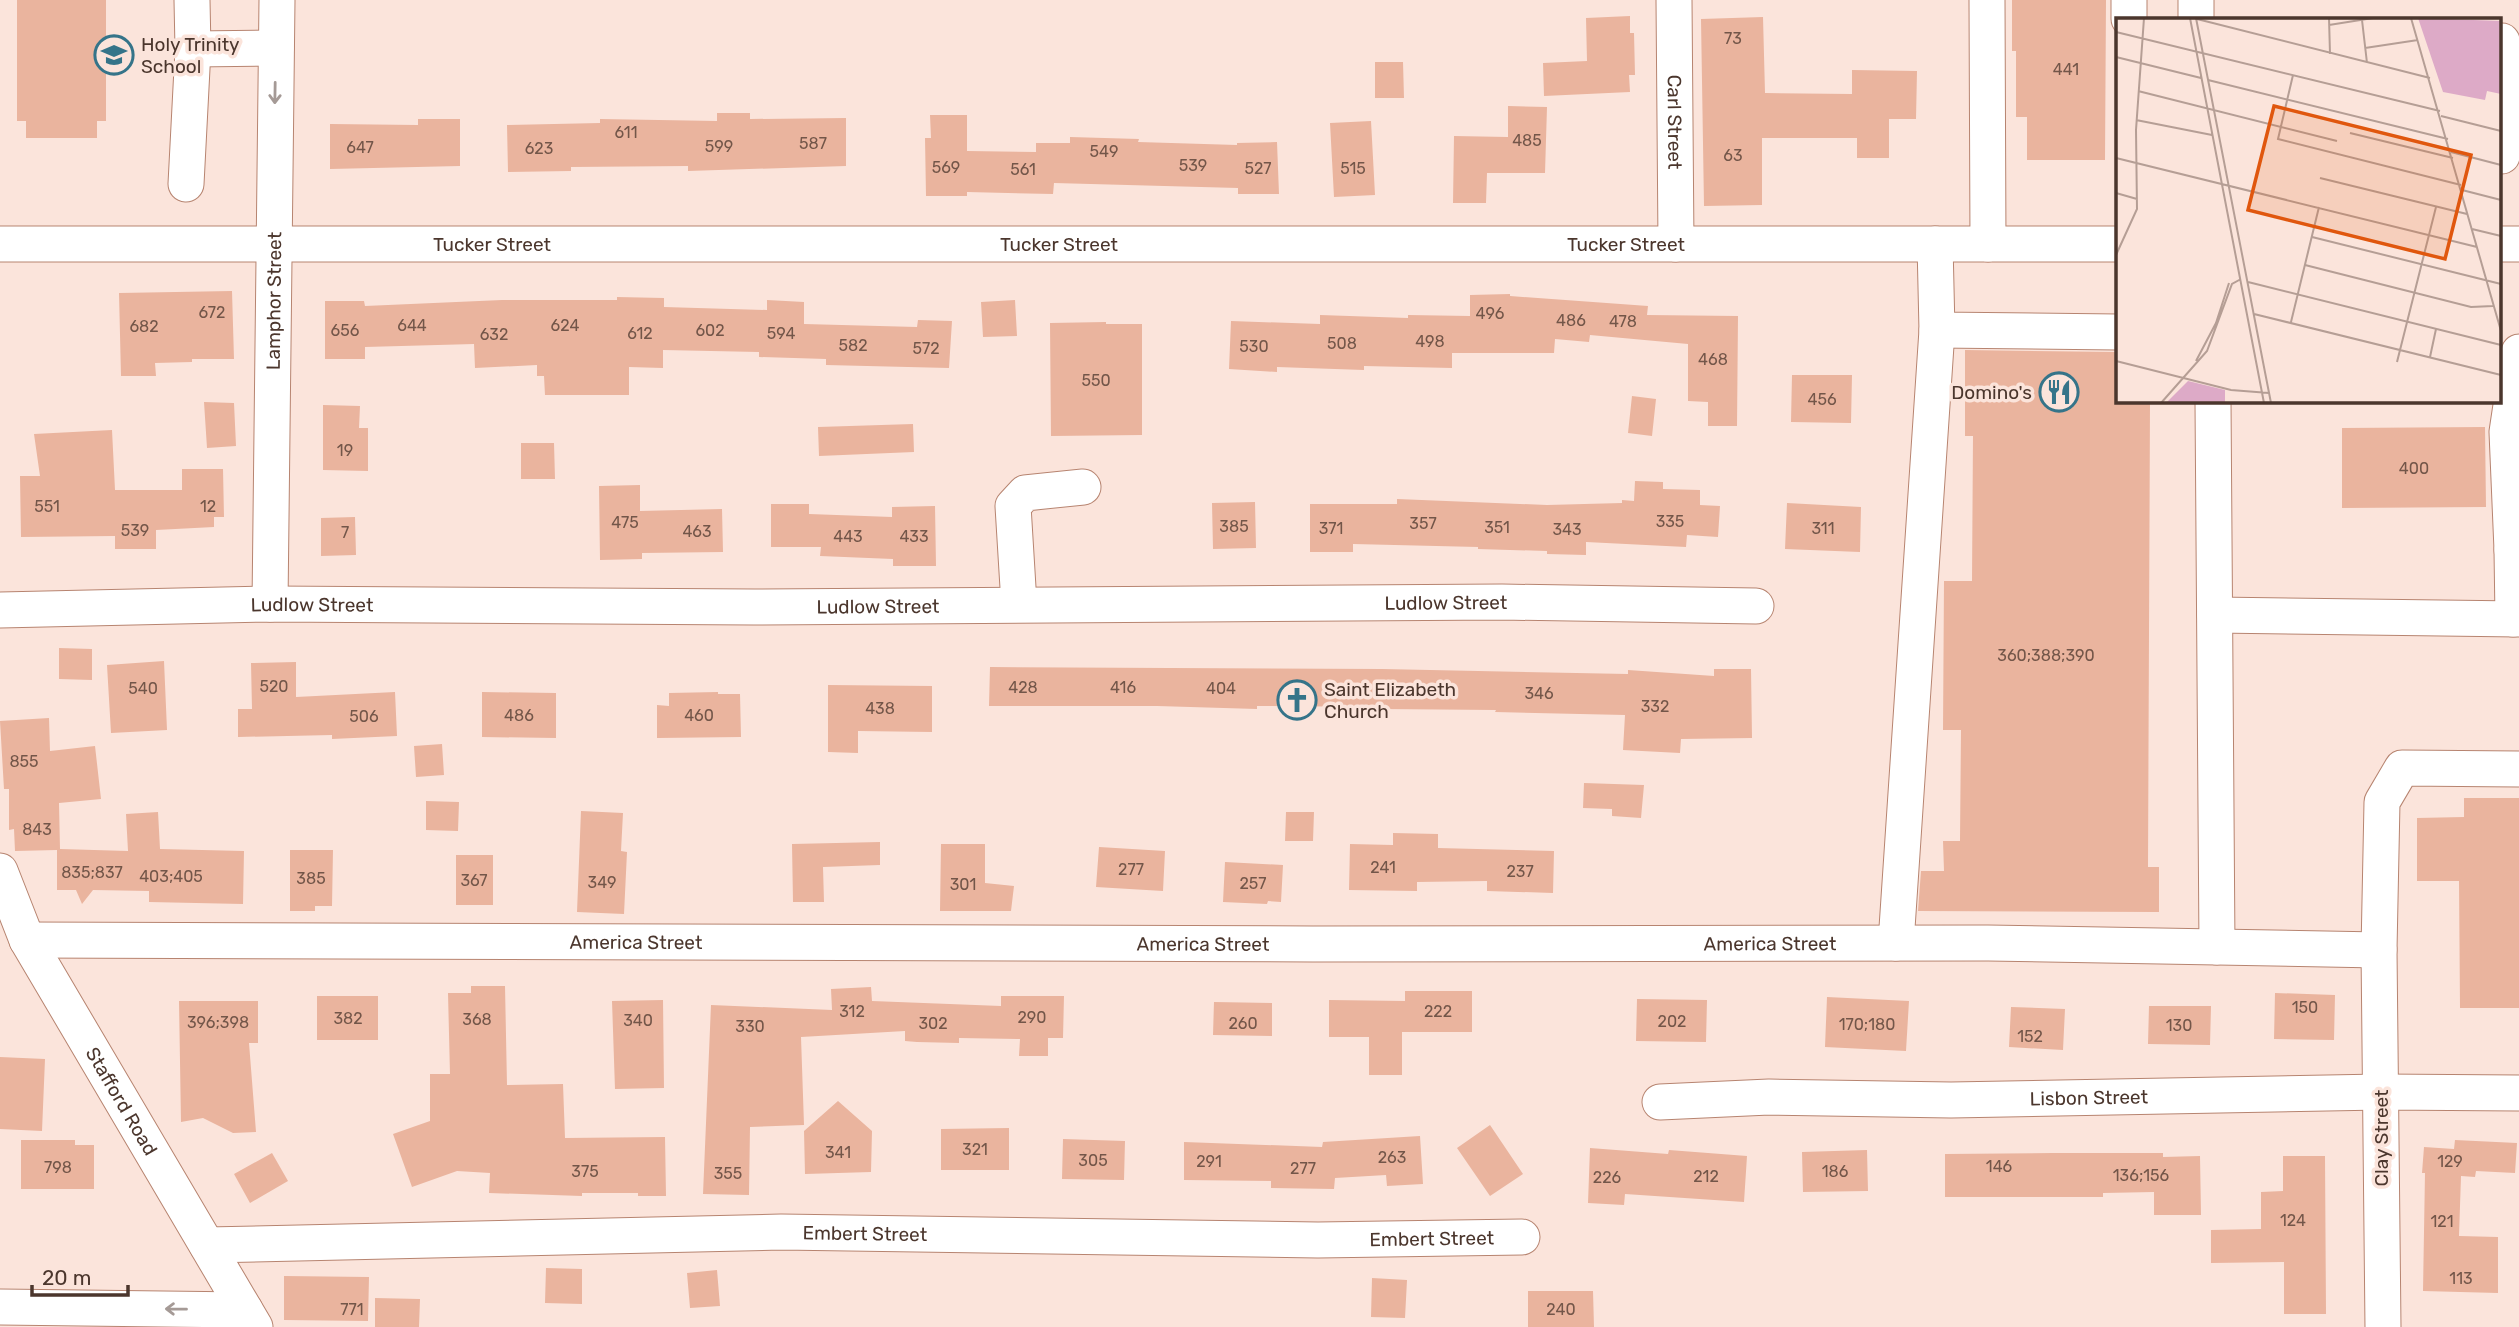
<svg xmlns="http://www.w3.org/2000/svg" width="2519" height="1327" font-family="Rubik,sans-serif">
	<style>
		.building { fill: #eab49e }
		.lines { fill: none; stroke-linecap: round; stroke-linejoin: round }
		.minor-casing { stroke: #b78470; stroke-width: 37 }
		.minor { stroke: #fff; stroke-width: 35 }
		.oneway { stroke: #a59a96 }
		.labels { text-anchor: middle; stroke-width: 7; stroke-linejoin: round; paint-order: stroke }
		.number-label { font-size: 16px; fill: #735649 }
		.poi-label { font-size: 19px; fill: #4b362d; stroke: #fbe4db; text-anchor: start }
		.street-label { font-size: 19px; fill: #4b362d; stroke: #fbe4db }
		.inset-road { fill: none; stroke: #b59e95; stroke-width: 2 }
		.view { fill: #e0570e; fill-opacity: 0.15; stroke: #e0570e; stroke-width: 3.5 }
		.inset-edge { fill: none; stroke: #4b362d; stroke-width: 3.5 }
	</style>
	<rect width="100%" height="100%" fill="#fbe4db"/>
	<path class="building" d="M17 0H106V121H97V138H26V121H17Z
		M2012 0H2106L2105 160H2027V117H2016V51H2012Z
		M1630 16V33H1634L1635 75H1629L1630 92 1544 96 1543 63 1587 61 1586 18Z
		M1763 17 1765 93 1852 94V70L1917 71 1916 119H1889V158H1857V138H1762V205L1704 206 1701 19Z
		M1375 62H1403L1404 98H1375Z
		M1508 106 1547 107 1545 173H1487L1486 203H1453L1454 136 1508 137Z
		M717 113H750V119L846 118V166L688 171V166L571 167V171L508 172 507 125 600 123V119L717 121Z
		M930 115H967V151L1036 152V143H1070V137L1139 139 1138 142 1237 145V143L1277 142 1279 194H1238V188L1054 183 1053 194 967 192V196H926L925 138H931Z
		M418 119H460V166L330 169V124L418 125Z
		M1371 121 1375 195 1334 197 1330 123Z
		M232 291 234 359H192V362L155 363 156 376H121L119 293Z
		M1510 294V296L1648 306 1647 315 1738 316 1737 426H1708V402L1688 401V344L1590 335 1589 342 1555 339 1554 353H1452V368L1364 366V370L1277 367V372L1229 369 1231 321 1320 324V315L1408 318V315L1470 316V295Z
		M617 297 664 298V307L767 310V300L804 302V324L917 327 918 320 952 321 949 368 826 365V359L759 357V352L663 350V368L629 367V395H545L544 376H537V365L475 368 474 344 365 347V359H325V301H364L365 306 502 300H617Z
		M1015 300 1017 336 983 337 981 302Z
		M1106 322V324H1142V435L1051 436 1050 323Z
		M1965 350 2118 352V401H2150L2148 867H2159V912L1918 911 1921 871H1944L1943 841H1960L1961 730H1943L1944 581H1972L1973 436H1965Z
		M1792 375H1852L1851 423 1791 422Z
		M1632 396 1656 399 1652 436 1628 433Z
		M204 402 234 403 236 446 207 448Z
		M323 405 360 406 359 428H368V471L323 470Z
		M913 424 914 452 819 456 818 427Z
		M2485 427 2486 507 2342 508V428Z
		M112 430 115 490H182V469H223L224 517H214V527L156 530V549H115V536L21 537 20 476H40L34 434Z
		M521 443H554L555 479H521Z
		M1635 481 1663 482V489L1700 490V505L1720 506 1718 537 1687 535 1686 547 1586 542V555L1547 554V551L1478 549V547L1353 544V552H1310V504H1397V499L1547 505 1622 503V500L1634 501Z
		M640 485V511L722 509 723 552 642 553V559L600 560 599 486Z
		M1255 502 1256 548 1213 549 1212 503Z
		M1787 503 1861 507 1860 552 1785 549Z
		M771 504H809V514L892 517V507L935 506 936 566H893V559L820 556 821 547H771Z
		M355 517 356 555 321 556V518Z
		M59 648 92 649V680L59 679Z
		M164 661 167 730 111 733 107 665Z
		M296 662V697L395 692 397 736 332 739V735L238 737V709H252L251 663Z
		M990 667 1382 669 1628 674V670L1714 676V669H1751L1752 738 1681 739 1680 753 1623 750 1625 715 1495 712 1496 710 1382 709V707L1257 706V709L1157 706H989Z
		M828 685 932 686V732L858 731V753L828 752Z
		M482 692 556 693V738L482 737Z
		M718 692V694H740L741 737 657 738V705L669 706V693Z
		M49 718 50 751 95 746 101 799 59 803 60 849 128 851 126 814 158 812 160 849 244 851 243 904 149 902V891L93 890 82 904 76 890H57V850L15 851 14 829 9 830V789H4L0 721Z
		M442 744 444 775 416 777 414 746Z
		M1584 783 1644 785 1641 818 1612 816V809L1583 808Z
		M2464 798H2519V1008H2460L2459 881H2417V818L2464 817Z
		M426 801 459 802 458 831 426 830Z
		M581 811 623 813 621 851 627 852 624 914 577 912Z
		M1286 812H1314L1313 841H1285Z
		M1393 833 1438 834V848L1554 851 1553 893 1487 891V881L1417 882V891L1349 890 1350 844 1393 845Z
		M880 842V865L823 867 824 902H793L792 844Z
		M941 844H985V883L1014 886 1011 911H940Z
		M1099 847 1165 851 1163 891 1096 887Z
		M290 850H333L332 906H315V911H290Z
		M456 855H493V905H456Z
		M1225 862 1283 865 1281 902 1268 901 1267 904 1223 902Z
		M471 986H505L507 1085 563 1084 565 1138 665 1137 666 1196H638V1193H582V1196L489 1193 490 1173 457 1171 412 1187 393 1134 430 1121V1074H450L448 993H471Z
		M871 987 872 1001 1001 1006V996H1064L1063 1038H1048V1056H1019L1020 1039 959 1038V1043L917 1042 905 1041V1031L801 1037 804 1125 750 1127 749 1195 703 1194 711 1005 832 1010 831 989Z
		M1405 991H1472V1032H1402V1075H1369V1037H1329V1000L1405 1001Z
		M2275 993 2335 995 2334 1040 2274 1039Z
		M317 996H378V1040H317Z
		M1827 997 1909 1001 1906 1051 1825 1047Z
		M1637 999 1707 1000 1706 1042 1636 1041Z
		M663 1000 664 1088 615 1089 612 1001Z
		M179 1001H258V1043H249L256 1132 233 1133 203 1118 181 1122Z
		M1214 1002 1272 1003V1036L1213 1035Z
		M2149 1006H2211L2210 1045 2148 1044Z
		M2011 1007 2065 1009 2063 1050 2009 1047Z
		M0 1057 45 1059 42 1131 0 1129Z
		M838 1101 872 1131 871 1172 805 1174 804 1131Z
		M1490 1125 1523 1174 1490 1196 1457 1148Z
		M1009 1128V1170H941V1129Z
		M1420 1136 1423 1184 1387 1186 1386 1175 1335 1178 1334 1189 1271 1188V1181L1184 1180V1142L1322 1147 1323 1142Z
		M1063 1139 1125 1141 1124 1180 1062 1179Z
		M21 1140H75V1145H94V1189H21Z
		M2455 1140 2517 1143 2515 1173 2476 1171 2475 1177 2461 1176 2459 1236 2498 1237V1293L2423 1291 2425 1173H2422L2424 1147 2454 1149Z
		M1590 1148 1668 1154 1669 1150 1747 1156 1744 1202 1625 1194 1624 1205 1588 1203Z
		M1867 1150 1868 1191 1803 1192 1802 1152Z
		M272 1153 288 1181 250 1203 234 1174Z
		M2053 1153H2163V1157L2200 1156 2201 1215H2154V1192L2103 1193V1197H1945V1154Z
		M2283 1156H2325L2326 1314H2284V1262L2211 1263V1230L2261 1229V1192L2283 1191Z
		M546 1268 582 1269V1304L545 1303Z
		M717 1270 720 1306 690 1308 687 1273Z
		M284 1276 369 1277 368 1321 284 1320Z
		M1372 1278 1407 1280 1405 1318 1371 1317Z
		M1528 1291H1593L1594 1327H1528Z
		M375 1298 420 1299 419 1327H375Z"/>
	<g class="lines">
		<g class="minor-casing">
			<g id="minor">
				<path id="s1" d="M1674 0 1676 244"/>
				<path d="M1987 0 1988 244"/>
				<path d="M2129 0V19"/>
				<path d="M2196 19V0"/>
				<path d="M193 49 276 48"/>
				<path d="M2500 156H2502V41"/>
				<path d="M186 184 193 49 192 0"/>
				<path id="s2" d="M0 244H2118"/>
				<path d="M1935 244 1937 330 2118 332"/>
				<path d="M2500 244H2519"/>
				<path d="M2519 352 2507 432 2512 550 2519 551"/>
				<path d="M2213 401 2217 947"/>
				<path d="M2512 550 2513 619"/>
				<path id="s3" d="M270 604 277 0"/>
				<path d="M1019 604 1013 506 1025 493 1083 487"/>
				<path id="s4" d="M0 610 270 604 754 607 1502 602 1756 606"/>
				<path d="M2215 615 2519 619"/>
				<path id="s5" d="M0 871 27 940 255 1327"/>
				<path id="s6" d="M27 940 1313 944 1988 943 2379 950"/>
				<path d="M1896 943 1937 330"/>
				<path id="s7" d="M1660 1102 1769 1097 1951 1100 2381 1092 2519 1093"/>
				<path id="s8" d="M207 1245 781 1232 1318 1240 1522 1237"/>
				<path d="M0 1307 245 1310"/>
				<path d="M2383 1327 2379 950 2382 802 2402 768 2519 769"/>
			</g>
		</g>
		<use href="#minor" class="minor"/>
	</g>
	<defs><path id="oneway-shaft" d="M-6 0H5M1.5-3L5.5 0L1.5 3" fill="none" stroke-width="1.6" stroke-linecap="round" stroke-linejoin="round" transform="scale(1.75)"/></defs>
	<g class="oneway">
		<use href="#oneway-shaft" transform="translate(275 93) rotate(91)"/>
		<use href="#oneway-shaft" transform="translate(176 1309) rotate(-179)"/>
	</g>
	<defs>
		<g id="school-ring" transform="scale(2.0125)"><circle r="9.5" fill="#fbe4db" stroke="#357489" stroke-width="1.5"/><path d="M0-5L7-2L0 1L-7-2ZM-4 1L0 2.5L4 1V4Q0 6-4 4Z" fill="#357489"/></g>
		<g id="restaurant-ring" transform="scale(2.0125)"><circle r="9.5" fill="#fbe4db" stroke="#357489" stroke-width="1.5"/><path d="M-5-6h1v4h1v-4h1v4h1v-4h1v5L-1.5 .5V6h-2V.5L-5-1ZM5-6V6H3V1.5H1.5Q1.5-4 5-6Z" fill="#357489"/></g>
		<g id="church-ring" transform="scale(2.0125)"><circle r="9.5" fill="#fbe4db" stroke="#357489" stroke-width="1.5"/><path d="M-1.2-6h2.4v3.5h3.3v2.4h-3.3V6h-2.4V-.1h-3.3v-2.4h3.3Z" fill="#357489"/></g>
	</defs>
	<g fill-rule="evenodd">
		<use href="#school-ring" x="114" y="55"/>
		<use href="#restaurant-ring" x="2059" y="392"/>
		<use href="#church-ring" x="1297" y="700"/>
	</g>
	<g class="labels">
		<g class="number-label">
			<text x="1733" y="44">73</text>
			<text x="2066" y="75">441</text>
			<text x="626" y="138">611</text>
			<text x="1527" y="146">485</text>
			<text x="813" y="149">587</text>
			<text x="719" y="152">599</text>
			<text x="360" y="153">647</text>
			<text x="539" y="154">623</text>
			<text x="1104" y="157">549</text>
			<text x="1733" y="161">63</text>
			<text x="1193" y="171">539</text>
			<text x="946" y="173">569</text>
			<text x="1258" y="174">527</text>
			<text x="1353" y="174">515</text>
			<text x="1023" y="175">561</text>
			<text x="212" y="318">672</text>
			<text x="1490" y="319">496</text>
			<text x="1571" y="326">486</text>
			<text x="1623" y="327">478</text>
			<text x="412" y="331">644</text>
			<text x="565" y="331">624</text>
			<text x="144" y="332">682</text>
			<text x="345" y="336">656</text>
			<text x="710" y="336">602</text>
			<text x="640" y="339">612</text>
			<text x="781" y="339">594</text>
			<text x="494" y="340">632</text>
			<text x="1430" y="347">498</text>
			<text x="1342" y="349">508</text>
			<text x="853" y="351">582</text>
			<text x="1254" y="352">530</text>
			<text x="926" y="354">572</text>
			<text x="1713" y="365">468</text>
			<text x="1096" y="386">550</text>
			<text x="1822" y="405">456</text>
			<text x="345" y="456">19</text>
			<text x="2414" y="474">400</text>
			<text x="47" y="512">551</text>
			<text x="208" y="512">12</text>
			<text x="1670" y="527">335</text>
			<text x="625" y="528">475</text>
			<text x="1423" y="529">357</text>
			<text x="1234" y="532">385</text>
			<text x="1497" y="533">351</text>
			<text x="1331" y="534">371</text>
			<text x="1823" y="534">311</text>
			<text x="1567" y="535">343</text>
			<text x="135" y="536">539</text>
			<text x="697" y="537">463</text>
			<text x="345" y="538">7</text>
			<text x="848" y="542">443</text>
			<text x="914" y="542">433</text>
			<text x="2046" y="661">360;388;390</text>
			<text x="274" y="692">520</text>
			<text x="1023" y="693">428</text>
			<text x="1123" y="693">416</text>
			<text x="143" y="694">540</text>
			<text x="1221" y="694">404</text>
			<text x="1539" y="699">346</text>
			<text x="1655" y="712">332</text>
			<text x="880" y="714">438</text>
			<text x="519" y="721">486</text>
			<text x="699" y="721">460</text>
			<text x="364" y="722">506</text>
			<text x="24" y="767">855</text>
			<text x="37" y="835">843</text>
			<text x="1383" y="873">241</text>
			<text x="1131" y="875">277</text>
			<text x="1520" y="877">237</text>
			<text x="92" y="878">835;837</text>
			<text x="171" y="882">403;405</text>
			<text x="311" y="884">385</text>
			<text x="474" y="886">367</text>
			<text x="602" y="888">349</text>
			<text x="1253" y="889">257</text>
			<text x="963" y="890">301</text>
			<text x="2305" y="1013">150</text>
			<text x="852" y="1017">312</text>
			<text x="1438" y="1017">222</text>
			<text x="1032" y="1023">290</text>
			<text x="348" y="1024">382</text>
			<text x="477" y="1025">368</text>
			<text x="638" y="1026">340</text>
			<text x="1672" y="1027">202</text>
			<text x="218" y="1028">396;398</text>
			<text x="933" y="1029">302</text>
			<text x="1243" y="1029">260</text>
			<text x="1867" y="1030">170;180</text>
			<text x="2179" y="1031">130</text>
			<text x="750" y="1032">330</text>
			<text x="2030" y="1042">152</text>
			<text x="975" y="1155">321</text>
			<text x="838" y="1158">341</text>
			<text x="1392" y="1163">263</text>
			<text x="1093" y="1166">305</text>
			<text x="1209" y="1167">291</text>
			<text x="2450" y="1167">129</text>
			<text x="1999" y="1172">146</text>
			<text x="58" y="1173">798</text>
			<text x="1303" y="1174">277</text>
			<text x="585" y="1177">375</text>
			<text x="1835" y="1177">186</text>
			<text x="728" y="1179">355</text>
			<text x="2141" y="1181">136;156</text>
			<text x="1706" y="1182">212</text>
			<text x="1607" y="1183">226</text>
			<text x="2293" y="1226">124</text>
			<text x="2442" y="1227">121</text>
			<text x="2461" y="1284">113</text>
			<text x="352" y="1315">771</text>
			<text x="1561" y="1315">240</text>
		</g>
		<g class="poi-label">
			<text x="141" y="51">Holy Trinity<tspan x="141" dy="22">School</tspan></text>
			<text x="2032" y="399" text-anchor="end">Domino's</text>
			<text x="1324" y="696">Saint Elizabeth<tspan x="1324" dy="22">Church</tspan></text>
		</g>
		<g class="street-label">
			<text dy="7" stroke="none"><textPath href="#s1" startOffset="122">Carl Street</textPath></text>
			<text dy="7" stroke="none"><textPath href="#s2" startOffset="492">Tucker Street</textPath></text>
			<text dy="7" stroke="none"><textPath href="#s2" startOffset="1059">Tucker Street</textPath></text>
			<text dy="7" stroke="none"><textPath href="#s2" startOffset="1626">Tucker Street</textPath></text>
			<text dy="7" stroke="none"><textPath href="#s3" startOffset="303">Lamphor Street</textPath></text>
			<text dy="7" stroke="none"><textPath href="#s4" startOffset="1446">Ludlow Street</textPath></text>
			<text dy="7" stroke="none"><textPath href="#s4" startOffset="312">Ludlow Street</textPath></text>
			<text dy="7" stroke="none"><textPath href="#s4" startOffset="878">Ludlow Street</textPath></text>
			<text dy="7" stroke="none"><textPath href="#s6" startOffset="609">America Street</textPath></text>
			<text dy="7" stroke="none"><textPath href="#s6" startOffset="1176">America Street</textPath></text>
			<text dy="7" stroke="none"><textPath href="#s6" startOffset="1743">America Street</textPath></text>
			<text dy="7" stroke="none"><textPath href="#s7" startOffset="429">Lisbon Street</textPath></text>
			<text dy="7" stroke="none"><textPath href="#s5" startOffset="261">Stafford Road</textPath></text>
			<text transform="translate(2381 1138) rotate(-90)" y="7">Clay Street</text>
			<text dy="7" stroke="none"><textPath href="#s8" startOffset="658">Embert Street</textPath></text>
			<text dy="7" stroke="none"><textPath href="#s8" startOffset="1225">Embert Street</textPath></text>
		</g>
	</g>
	<g transform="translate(2116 18)">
		<rect width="385" height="385" fill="#fbe4db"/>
		<path d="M302 0 385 3V76L371 73 369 82 327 74ZM72 363 109 372V385H50Z" fill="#ddaac7"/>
		<path class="inset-road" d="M74 0 148 385M80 0 155 385M213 0 214 36M295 0 385 313M81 1 314 60M246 2 251 45M213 7 257 0M0 14 324 93M249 30 302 22M0 39 85 60M177 57 162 121 345 167M92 62 332 121M22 73 221 123M325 98 385 113M20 102 96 117M234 115 337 140M335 134 385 147M0 140 361 229M204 160 351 196M346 172 385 182M0 175 21 181M356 211 385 218M196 219 385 266M0 237 21 191 20 112 28 0M189 247 355 289 377 288M132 264 385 327M138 296 385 357M175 304 203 189M314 339 320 311M0 343 115 372 153 375M80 343 100 305 113 265M281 344 320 189M45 385 91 333 116 266 125 261"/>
		<path class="view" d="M158 88 355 137 329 241 132 192Z"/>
		<rect width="385" height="385" class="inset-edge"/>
	</g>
	<path d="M32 1285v10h96v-10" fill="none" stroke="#4b362d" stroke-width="3.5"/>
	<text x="42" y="1285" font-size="21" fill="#4b362d" stroke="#fbe4db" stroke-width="5" paint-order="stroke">20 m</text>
</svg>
